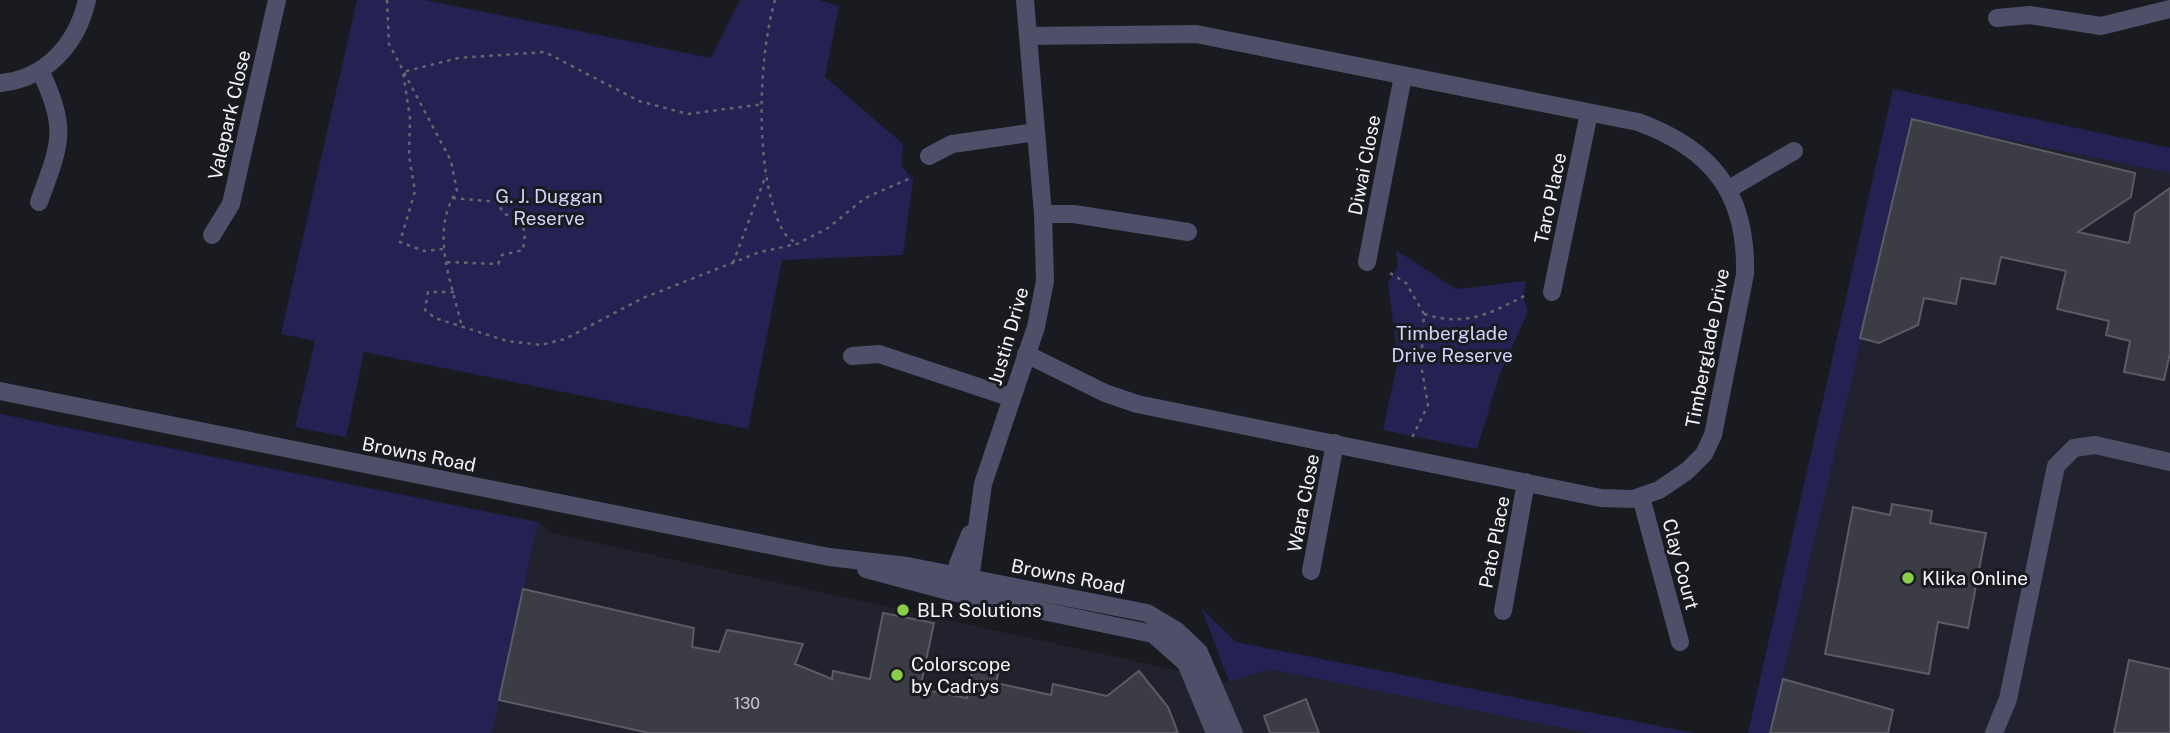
<svg xmlns="http://www.w3.org/2000/svg" width="2170" height="733" font-family="'Public Sans',sans-serif">
	<style>
		.built { fill: #22222e }
		.green { fill: #252253 }
		.building { fill: #3c3d44; stroke: #5a5b63; stroke-width: 2 }
		.lines { fill: none; stroke-linecap: round; stroke-linejoin: round }
		.path { stroke: #65656c; stroke-width: 2.5; stroke-dasharray: 3.5 5; stroke-linecap: butt }
		.minor { stroke: #4e4f69; stroke-width: 18 }
		.poi-dot { fill: #8ace48; stroke: #1a1a21; stroke-width: 2.5 }
		.labels { text-anchor: middle; stroke-width: 6; stroke-linejoin: round; paint-order: stroke }
		.number-label { font-size: 16px; fill: #c6c6cc }
		.street-label { font-size: 19px; fill: #f4f4f9; stroke: #1a1a21 }
		.park-label { font-size: 19px; fill: #d1d3f8; stroke: #1a1a21 }
		.poi-label { font-size: 19px; fill: #f4f4f9; stroke: #1a1a21; text-anchor: start }
	</style>
	<rect width="100%" height="100%" fill="#1a1a21"/>
	<path class="built" d="M1912 119 2170 173V733H1770Z
		M538 522 552 533 1229 682 1269 669 1587 733H492Z"/>
	<path class="green" d="M357 0H425L711 58 740 0H819L839 6 825 77 903 144 901 165 913 180 903 255 782 260 748 429 364 352 346 437 295 427 315 341 281 334Z
		M1893 89 2170 148V173L1912 120 1770 733H1748Z
		M1396 250 1456 289 1526 281 1523 296 1528 312 1500 373 1477 449 1383 430 1398 361 1388 283 1398 266Z
		M0 414 538 522 492 733H0Z
		M1202 609 1236 642 1694 733H1587L1269 669 1229 682Z"/>
	<path class="building" d="M1912 119 2135 173 2131 197 2078 232 2129 243 2135 213 2170 188V353L2164 380 2124 372 2130 341 2106 335 2109 321 2057 309 2066 271 2001 257 1995 284 1961 278 1956 304 1924 298 1918 325 1879 343 1860 338Z
		M1892 504 1932 511 1930 523 1986 533 1968 628 1938 622 1929 674 1825 654 1853 507 1890 515Z
		M523 589 694 628 692 647 719 652 727 630 803 644 795 664 832 679 833 671 870 679 883 613 934 623 920 689 967 698 974 664 999 670 996 683 1051 695 1053 684 1107 696 1139 671 1168 707 1178 733H649L499 700Z
		M2129 660 2170 669V733H2114Z
		M1783 679 1893 710 1888 733H1770Z
		M1306 699 1319 733H1270L1264 716Z"/>
	<g class="lines">
		<path class="path" d="M387 0 389 44 451 161 457 191C429 232 452 283 462 327
			M775 0C758 58 754 174 782 229 784 235 792 240 797 244
			M443 249 424 251 400 242 415 191 409 156 410 118 403 72 458 58 545 52 639 101 688 114 764 104
			M447 262 498 264 502 255 523 250 525 233 520 218 504 214 497 202 452 198
			M733 263 766 175
			M1390 273 1406 283 1424 314 1421 365 1428 405 1411 440
			M454 292H428L425 310 435 318 507 341 541 345 565 339 643 298 760 252 797 244 828 228 865 198 913 177
			M1424 314C1466 327 1489 314 1526 295"/>
		<path class="minor" d="M1997 18 2030 15 2101 26 2170 9
			M0 83C46 79 77 44 87 0
			M929 156 952 144 1036 132
			M1729 189 1794 151
			M39 202C61 142 68 130 40 70
			M1043 214H1074L1188 232
			M212 235 231 204 277 0
			M1367 262 1403 76
			M1552 292 1589 113
			M1026 354 1105 393 1137 404 1601 498 1633 499 1659 490 1687 471 1704 454 1713 435 1745 274C1747 193 1712 149 1638 122L1196 34 1028 36
			M852 356 879 354 1012 398
			M0 391 829 557 907 566 1147 613 1177 631 1199 652 1234 733
			M1641 497 1680 642
			M866 569 952 592 1153 634 1186 663 1215 733
			M1311 571 1335 443
			M953 588 958 564 970 534
			M968 595 983 484 1036 327 1045 281 1043 214 1025 0
			M1503 611 1526 482
			M1994 733 2008 699 2056 466 2074 448 2095 445 2170 462"/>
	</g>
	<g class="poi-dot">
		<circle cx="1908" cy="578" r="7"/>
		<circle cx="903" cy="610" r="7"/>
		<circle cx="897" cy="675" r="7"/>
	</g>
	<g class="labels">
		<g class="number-label">
			<text x="747" y="709">130</text>
		</g>
		<g class="street-label">
			<text transform="translate(229 115) rotate(-77)" y="7">Valepark Close</text>
			<text transform="translate(1364 165) rotate(-79)" y="7">Diwai Close</text>
			<text transform="translate(1550 198) rotate(-78)" y="7">Taro Place</text>
			<text transform="translate(1008 336) rotate(-74)" y="7">Justin Drive</text>
			<text transform="translate(1707 348) rotate(-79)" y="7">Timberglade Drive</text>
			<text transform="translate(419 454) rotate(11)" y="7">Browns Road</text>
			<text transform="translate(1303 503) rotate(-79)" y="7">Wara Close</text>
			<text transform="translate(1494 542) rotate(-79)" y="7">Pato Place</text>
			<text transform="translate(1681 564) rotate(75)" y="7">Clay Court</text>
			<text transform="translate(1068 576) rotate(11)" y="7">Browns Road</text>
		</g>
		<g class="park-label">
			<text x="549" y="203">G. J. Duggan<tspan x="549" dy="22">Reserve</tspan></text>
			<text x="1452" y="340">Timberglade<tspan x="1452" dy="22">Drive Reserve</tspan></text>
		</g>
		<g class="poi-label">
			<text x="1922" y="585">Klika Online</text>
			<text x="917" y="617">BLR Solutions</text>
			<text x="911" y="671">Colorscope<tspan x="911" dy="22">by Cadrys</tspan></text>
		</g>
	</g>
</svg>
